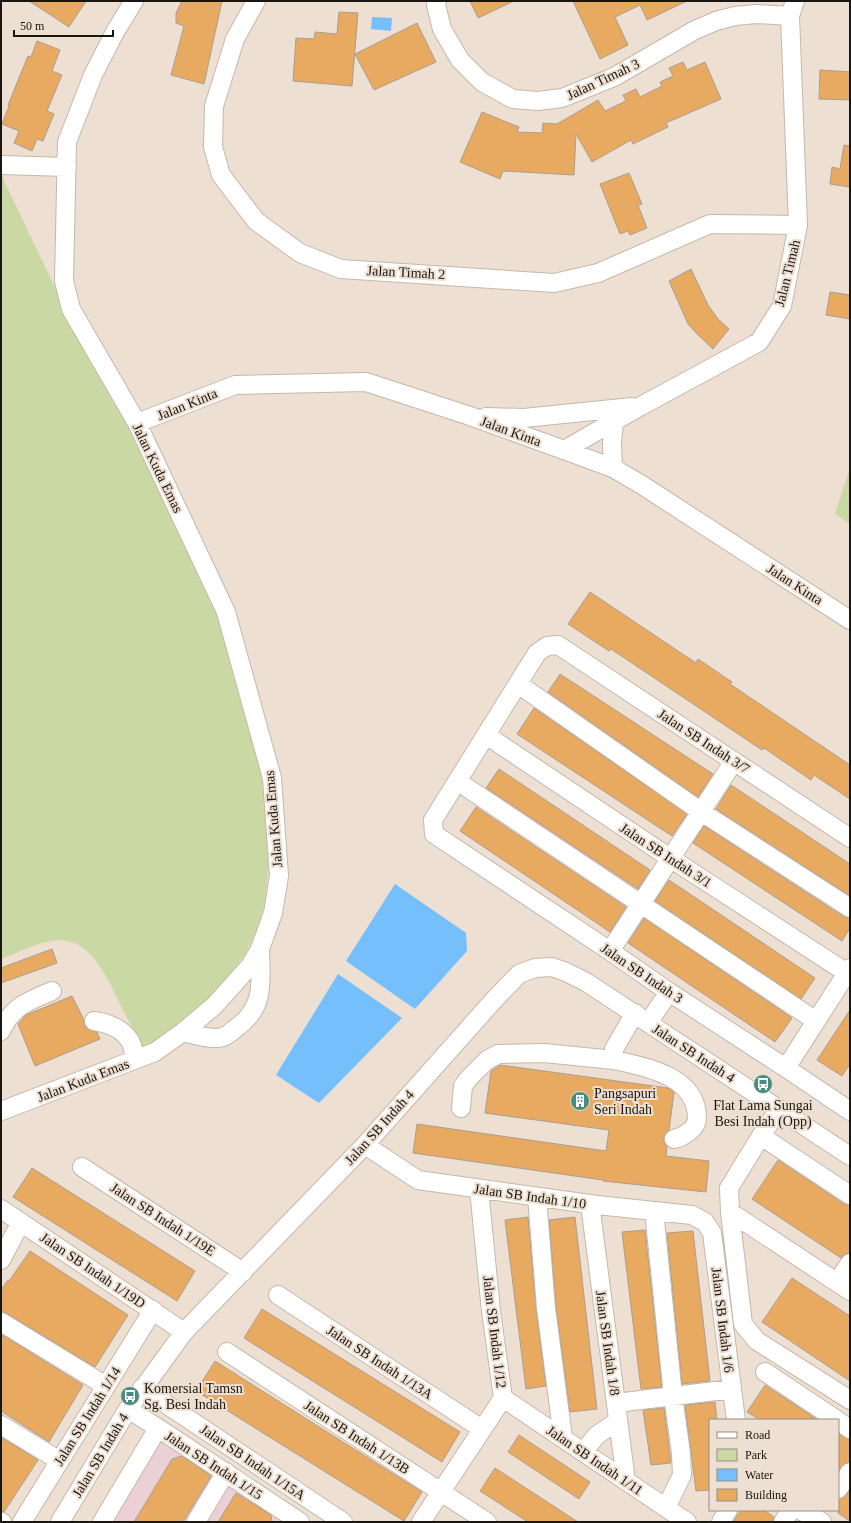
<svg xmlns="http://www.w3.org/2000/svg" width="851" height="1523" font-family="'Times New Roman',serif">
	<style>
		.commercial { fill: #ebd0d6 }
		.green { fill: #cad9a4 }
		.water { fill: #75bffd }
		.building { fill: #e8a961; stroke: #ab9e91 }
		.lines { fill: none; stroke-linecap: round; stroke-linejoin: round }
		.minor-casing { stroke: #c5b8aa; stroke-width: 20 }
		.minor { stroke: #fff; stroke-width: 18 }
		.labels { text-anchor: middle; stroke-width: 4; stroke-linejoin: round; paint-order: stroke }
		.street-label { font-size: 14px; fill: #191510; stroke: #eddfd1 }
		.poi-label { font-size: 14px; fill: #191510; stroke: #eddfd1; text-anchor: start }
	</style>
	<rect width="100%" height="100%" fill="#eddfd1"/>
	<path class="commercial" d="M161 1438 281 1517 277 1522H111Z"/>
	<path class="green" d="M1 169 5 183 64 306 116 397 222 625 267 798 269 859 266 898 258 928 245 955 202 1008 145 1053C137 1037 129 1022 121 1006 109 982 93 941 61 940 45 939 17 953 1 959Z
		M850 468V524L835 514Z"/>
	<path class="water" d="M372 17 392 18 391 31 371 29Z
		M395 884 466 933 467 951 415 1009 346 961Z
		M338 974 402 1018 319 1103 276 1075Z"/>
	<path class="building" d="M29 1H86L69 27Z
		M182 1H222L204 84 171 75 184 26 176 23V13Z
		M470 1H514L478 18Z
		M573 1H687L647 20 640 5 615 17 628 45 600 59Z
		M339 12 358 13 352 86 293 81 296 38 314 39 315 32 337 34Z
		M417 23 436 62 374 90 355 54Z
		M37 41 60 50 52 71 62 75 47 111 54 114 43 141 37 139 32 151 14 143 19 131 2 124 9 106 8 105 28 56 31 57Z
		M683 62 687 70 705 62 721 99 666 123 668 127 633 144 631 140 592 162 576 134 574 175 503 171 500 179 460 162 482 112 519 127 517 132 542 133 543 123 557 124 598 100 605 111 626 101 623 95 636 89 640 97 662 86 660 82 673 76 669 68Z
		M820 70 850 72V100L819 99Z
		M844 145 850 146V187L830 184 832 167 840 169Z
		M629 173 642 204 638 205 647 228 630 235 628 231 620 234 600 184Z
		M691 269 708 305 718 319 729 329 713 349 697 334 688 324 669 281Z
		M830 292 850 295V319L826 315Z
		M590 592 696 663 698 659 732 682 730 684 850 765V799L814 775 811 780 764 748 762 750 611 649 609 651 568 624Z
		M560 674 713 774 698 797 548 692Z
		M534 708 687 814 672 836 517 734Z
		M499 769 650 870 638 889 486 788Z
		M731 785 850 864V896L716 809Z
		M476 807 626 907 610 932 460 831Z
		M704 826 844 917 850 918V928L842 941 693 843Z
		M669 880 815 978 801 999 655 901Z
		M644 918 792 1018 775 1042 628 943Z
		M52 949 57 963 1 983V968Z
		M72 996 84 1020V1025L88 1029 97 1032 100 1039 35 1066 18 1024 26 1015Z
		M850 1010V1064L842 1076 817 1060Z
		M500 1065 668 1088 673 1091 674 1093 669 1130 664 1137V1142L667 1147 666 1156 709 1161 706 1192 603 1181V1180L413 1153 417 1124 606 1151 609 1130 485 1113 491 1071Z
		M778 1160 844 1204 850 1205V1253L845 1254 841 1258 752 1199Z
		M32 1168 195 1271 177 1301 13 1197Z
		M528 1217 536 1309 546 1386 526 1389 505 1220Z
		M575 1217 597 1409 570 1412 556 1307 549 1220Z
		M645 1230 662 1387 641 1389 622 1232Z
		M693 1231 710 1381 682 1384 667 1233Z
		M30 1251 128 1315 95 1367 6 1313 1 1312V1290L8 1280 9 1281Z
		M792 1278 850 1316V1381L762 1322Z
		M262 1309 460 1432 442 1462 244 1338Z
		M1 1334 83 1385 49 1442 1 1411Z
		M215 1361 422 1492 404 1521 196 1391Z
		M765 1385 818 1420H760L747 1412Z
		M715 1402 717 1420H710V1490L696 1491 685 1405Z
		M664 1408 671 1463 651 1465 643 1410Z
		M838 1434 850 1439V1462L845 1463 838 1471Z
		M519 1435 590 1482 579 1499 508 1452Z
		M1 1437 38 1460 4 1512H1Z
		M182 1456 211 1476 183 1522H134L172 1459Z
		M495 1468 578 1522H528L480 1491Z
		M850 1490V1521L838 1513V1501L846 1495Z
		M236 1493 271 1515 272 1522H218Z
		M741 1510H764L774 1517 773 1522H733Z"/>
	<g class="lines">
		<g class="minor-casing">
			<path id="minor" d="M256 1 235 39 214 106 213 147 221 175 256 221 300 253 341 269 554 283 598 273 710 224 798 225
				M437 1 436 5 442 29 460 60 482 82 513 99 538 101 562 98 614 77 695 30 716 21 735 16 756 14 790 16
				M1 165 67 167
				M486 417 524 418 632 407
				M137 423 235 385 366 382 470 416 564 450 613 468 642 485 850 620
				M564 450 641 406 759 342 782 306 798 225 790 16 795 1
				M613 468 612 443 614 421
				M518 684 700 811 850 908
				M486 735 670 858 847 973
				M457 781 816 1021
				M850 838 558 645 547 646 537 653 433 820 434 834 610 951 669 992 786 1068 850 1111
				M610 951 734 761
				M635 1013 614 1049V1060C646 1067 697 1076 697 1118 697 1129 683 1137 674 1139
				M94 1021C108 1023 122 1028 130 1041 133 1046 134 1054 136 1059
				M648 1023 669 992
				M1 1031C12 1006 29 1001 52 991
				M183 1032C194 1035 212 1040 223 1037 227 1036 232 1031 236 1028 265 1008 261 982 260 950
				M786 1068 850 968
				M461 1108 463 1086 469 1078 487 1060 498 1054 544 1053 614 1060
				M779 1109 761 1136 729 1188 730 1212 743 1324 757 1341 850 1400
				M1 1111 155 1052 183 1032 214 1006 250 966 260 949 273 913 279 876 272 778 226 612 137 423 71 309 64 281 67 142 93 75 115 32 134 1
				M761 1136 850 1195
				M365 1145 418 1180 597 1205 692 1215 705 1222 712 1233 736 1420
				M82 1167 243 1272
				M537 1197 546 1308 563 1438
				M590 1204 626 1481
				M1 1209 184 1332
				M654 1211 673 1396 681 1453 682 1475 666 1508
				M730 1212 850 1291
				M1 1260 21 1222
				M837 1282 850 1263
				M278 1295 482 1429
				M1 1322 106 1386
				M227 1352 487 1522
				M765 1372 837 1420
				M142 1388 343 1522
				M503 1398 687 1522
				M616 1403 732 1389
				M128 1409 158 1428 300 1522
				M838 1421 850 1429
				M1 1425 60 1461
				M583 1452 597 1435 618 1421
				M838 1489 850 1472
				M800 1510 822 1522
				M1 1522H2
				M22 1522 153 1310
				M60 1522 128 1409 184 1332 365 1145 493 1001 519 974 535 968 552 967 566 972 586 982 850 1156
				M102 1522 158 1428
				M196 1522 226 1472
				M421 1522 503 1398 491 1311 479 1189
				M721 1522 728 1510
				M783 1522 791 1510"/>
		</g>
		<use href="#minor" class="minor"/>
	</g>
	<defs>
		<g id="bus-disc" transform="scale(1)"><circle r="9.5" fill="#478c80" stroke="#eddfd1"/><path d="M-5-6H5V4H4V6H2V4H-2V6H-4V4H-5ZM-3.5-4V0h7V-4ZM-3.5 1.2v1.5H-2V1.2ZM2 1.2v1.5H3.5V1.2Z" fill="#fff"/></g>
		<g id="building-disc" transform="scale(1)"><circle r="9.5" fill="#478c80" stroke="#eddfd1"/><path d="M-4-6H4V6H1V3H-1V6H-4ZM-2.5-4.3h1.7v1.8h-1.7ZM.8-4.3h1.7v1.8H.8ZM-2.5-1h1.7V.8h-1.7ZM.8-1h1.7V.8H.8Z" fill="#fff"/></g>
	</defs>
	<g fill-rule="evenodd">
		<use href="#bus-disc" x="763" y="1084"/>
		<use href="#building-disc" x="580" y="1101"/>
		<use href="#bus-disc" x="130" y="1396"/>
	</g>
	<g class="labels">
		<g class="street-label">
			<text transform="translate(603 79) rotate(-25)" y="5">Jalan Timah 3</text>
			<text transform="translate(406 272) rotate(3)" y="5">Jalan Timah 2</text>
			<text transform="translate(787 273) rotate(-76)" y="5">Jalan Timah</text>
			<text transform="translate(187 404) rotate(-22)" y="5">Jalan Kinta</text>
			<text transform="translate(511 431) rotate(20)" y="5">Jalan Kinta</text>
			<text transform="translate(158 468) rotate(64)" y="5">Jalan Kuda Emas</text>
			<text transform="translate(795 584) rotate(33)" y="5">Jalan Kinta</text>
			<text transform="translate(704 741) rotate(33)" y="5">Jalan SB Indah 3/7</text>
			<text transform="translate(273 819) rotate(-95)" y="5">Jalan Kuda Emas</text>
			<text transform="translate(666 855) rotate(33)" y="5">Jalan SB Indah 3/1</text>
			<text transform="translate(642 973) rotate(34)" y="5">Jalan SB Indah 3</text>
			<text transform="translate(694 1053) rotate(33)" y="5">Jalan SB Indah 4</text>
			<text transform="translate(83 1080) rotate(-21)" y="5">Jalan Kuda Emas</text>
			<text transform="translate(379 1127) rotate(-48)" y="5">Jalan SB Indah 4</text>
			<text transform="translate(530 1196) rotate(8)" y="5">Jalan SB Indah 1/10</text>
			<text transform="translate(163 1219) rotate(33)" y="5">Jalan SB Indah 1/19E</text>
			<text transform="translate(93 1270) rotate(34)" y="5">Jalan SB Indah 1/19D</text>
			<text transform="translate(723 1320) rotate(83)" y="5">Jalan SB Indah 1/6</text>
			<text transform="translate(495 1332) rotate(83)" y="5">Jalan SB Indah 1/12</text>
			<text transform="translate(608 1343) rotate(82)" y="5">Jalan SB Indah 1/8</text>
			<text transform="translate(380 1362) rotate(33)" y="5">Jalan SB Indah 1/13A</text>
			<text transform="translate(87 1416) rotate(-58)" y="5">Jalan SB Indah 1/14</text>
			<text transform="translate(357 1437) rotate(33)" y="5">Jalan SB Indah 1/13B</text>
			<text transform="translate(100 1455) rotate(-59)" y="5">Jalan SB Indah 4</text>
			<text transform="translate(595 1460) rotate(34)" y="5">Jalan SB Indah 1/11</text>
			<text transform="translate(253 1462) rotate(34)" y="5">Jalan SB Indah 1/15A</text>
			<text transform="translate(214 1465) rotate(33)" y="5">Jalan SB Indah 1/15</text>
		</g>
		<g class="poi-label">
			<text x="594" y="1098">Pangsapuri<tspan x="594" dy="16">Seri Indah</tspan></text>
			<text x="763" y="1110" text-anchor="middle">Flat Lama Sungai<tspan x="763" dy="16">Besi Indah (Opp)</tspan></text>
			<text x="144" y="1393">Komersial Tamsn<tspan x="144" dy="16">Sg. Besi Indah</tspan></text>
		</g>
	</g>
	<rect width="851" height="1523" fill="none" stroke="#191510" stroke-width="4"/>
	<rect x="709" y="1419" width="130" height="92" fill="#eddfd1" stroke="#988e84"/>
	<rect x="717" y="1432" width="20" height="6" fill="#ffffff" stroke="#988e84"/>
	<text x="745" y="1439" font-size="12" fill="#191510">Road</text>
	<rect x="717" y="1449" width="20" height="12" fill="#cad9a4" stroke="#988e84"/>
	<text x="745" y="1459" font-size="12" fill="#191510">Park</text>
	<rect x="717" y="1469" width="20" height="12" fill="#75bffd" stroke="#988e84"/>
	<text x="745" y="1479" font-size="12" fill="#191510">Water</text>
	<rect x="717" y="1489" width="20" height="12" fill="#e8a961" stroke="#988e84"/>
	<text x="745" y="1499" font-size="12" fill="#191510">Building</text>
	<path d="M14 30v6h99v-6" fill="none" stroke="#191510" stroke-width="2"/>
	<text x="20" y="30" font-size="12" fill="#191510" stroke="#eddfd1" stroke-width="3" paint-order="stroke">50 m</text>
</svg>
